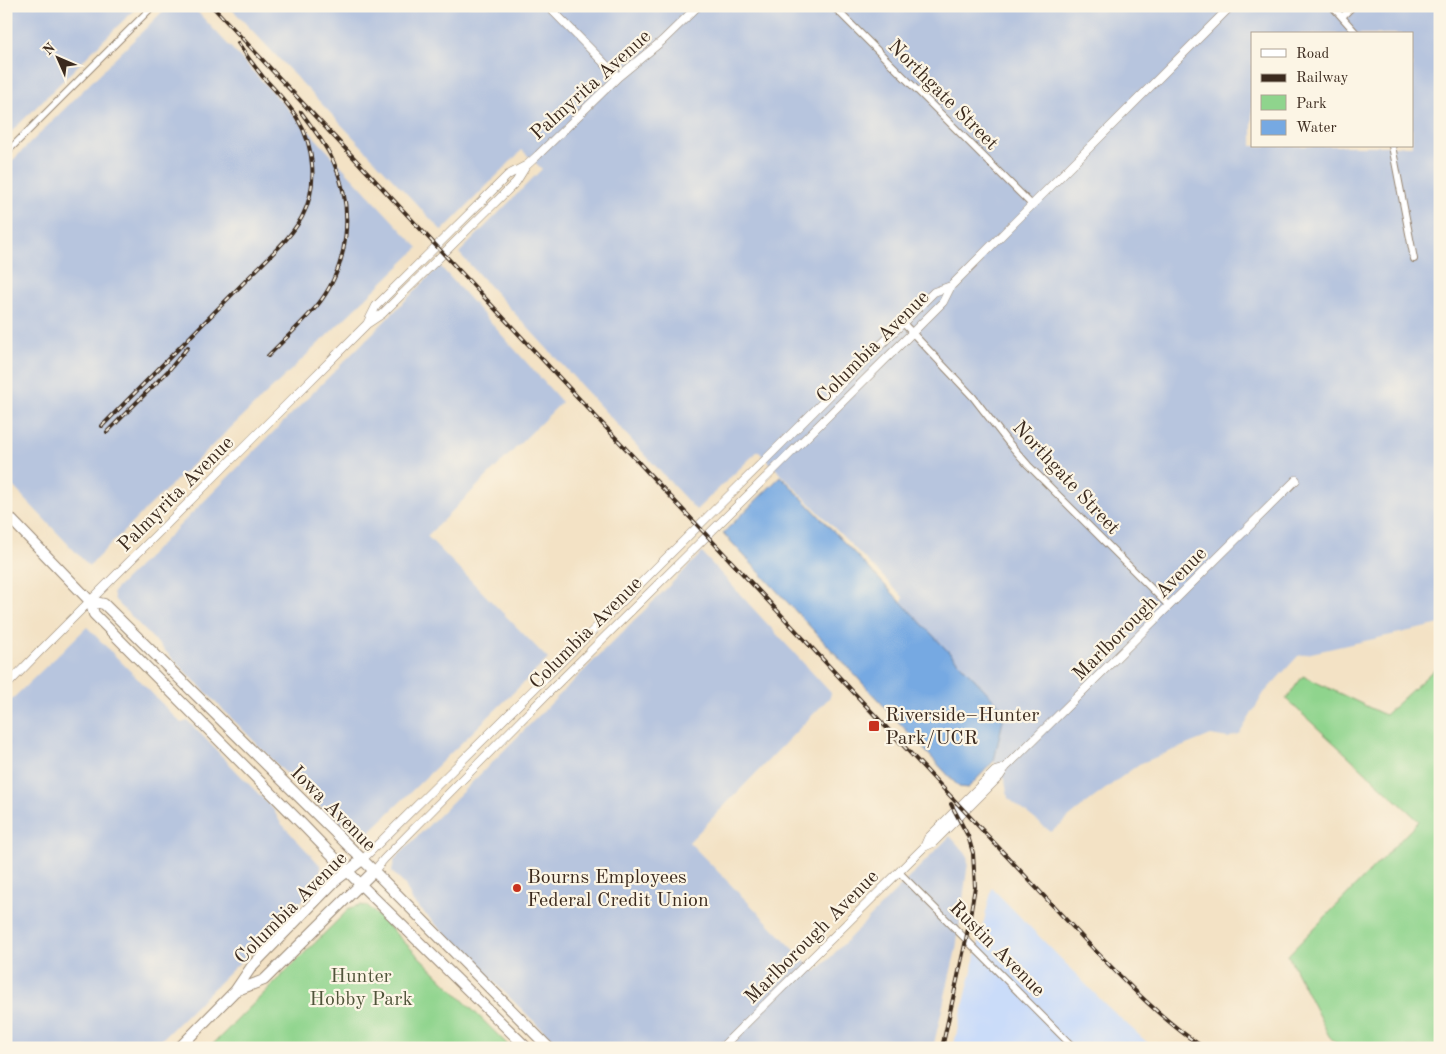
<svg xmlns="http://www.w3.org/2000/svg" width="1446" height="1054" font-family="'Old Standard TT',serif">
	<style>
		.built { fill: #cadcf9 }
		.industrial { fill: #b7c5de; fill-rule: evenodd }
		.green { fill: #8fd48d; stroke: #657f56 }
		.water { fill: #76a9e2; stroke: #586a80 }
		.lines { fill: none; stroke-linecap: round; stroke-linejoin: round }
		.minor-casing { stroke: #978672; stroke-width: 8 }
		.tertiary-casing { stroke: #978672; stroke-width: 9 }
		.primary-casing { stroke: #978672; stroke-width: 12 }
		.minor { stroke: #fff; stroke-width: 6 }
		.tertiary { stroke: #fff; stroke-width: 8 }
		.primary { stroke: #fff; stroke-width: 10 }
		.rail-casing { stroke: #3b2a1e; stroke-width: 4 }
		.rail { stroke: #fcf5e5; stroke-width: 2; stroke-dasharray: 5.5; stroke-linecap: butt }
		.poi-dot { fill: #c8321e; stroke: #fcf5e5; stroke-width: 2 }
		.labels { text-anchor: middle; stroke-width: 4.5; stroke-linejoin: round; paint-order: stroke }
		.street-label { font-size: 20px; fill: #3b2a1e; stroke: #fcf5e5 }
		.poi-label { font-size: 20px; fill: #3b2a1e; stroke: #fcf5e5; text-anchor: start }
		.park-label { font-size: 20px; fill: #50543a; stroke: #fcf5e5 }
	</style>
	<rect width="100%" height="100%" fill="#fcf5e5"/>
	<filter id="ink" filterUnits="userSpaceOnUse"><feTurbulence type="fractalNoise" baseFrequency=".02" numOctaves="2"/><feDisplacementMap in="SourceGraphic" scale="10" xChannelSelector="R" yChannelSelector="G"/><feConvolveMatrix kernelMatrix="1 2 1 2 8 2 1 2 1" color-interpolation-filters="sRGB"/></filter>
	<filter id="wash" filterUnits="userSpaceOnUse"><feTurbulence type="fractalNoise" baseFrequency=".0096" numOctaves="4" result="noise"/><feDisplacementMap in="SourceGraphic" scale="20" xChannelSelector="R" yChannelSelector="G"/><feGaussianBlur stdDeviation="1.12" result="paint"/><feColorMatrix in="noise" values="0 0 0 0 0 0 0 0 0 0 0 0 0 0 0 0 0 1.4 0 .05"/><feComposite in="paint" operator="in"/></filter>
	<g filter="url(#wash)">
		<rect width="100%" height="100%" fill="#f3e2c5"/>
		<path class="built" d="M992 888 1105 1004 1153 1048H953Z"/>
		<path class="industrial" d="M6 6H138L6 137Z
			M168 6H192L418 248 142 513 89 566 6 479V167Z
			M229 6H1440V624L1298 656 1264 693 1240 733 1228 738 1211 735 1139 764 1088 802 1051 832 1008 798 1005 781 994 761 1004 711 899 604 904 598 758 451 696 510 459 253 542 169 522 150 442 231ZM1252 34H1412V146H1252Z
			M440 266 562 402 427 536 548 659 364 837 353 836 331 814 316 804 115 600 113 592Z
			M702 553 831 693 830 697 689 842 816 972 950 836 967 855 968 863 956 949 933 1048H561L413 902 405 885 392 872 394 860Z
			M87 627 181 723 188 721 273 809 280 822 320 865 322 881 153 1048H6V705Z"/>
		<path class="green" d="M1440 664V1048H1340L1329 1036 1288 955 1419 821 1286 699 1303 676 1385 715Z
			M361 905 369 907 511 1048H209L350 908Z"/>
		<path class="water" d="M781 476 1005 711 994 761 968 788 959 787 723 533Z"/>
	</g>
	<g filter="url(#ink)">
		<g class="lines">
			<g class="minor-casing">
				<path id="minor" d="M833 6 1032 205
					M1332 6 1357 34
					M1342 17 1353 6
					M1392 146 1414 259
					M6 153 153 6
					M903 323 973 397 1007 441 1028 465 1169 606
					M899 872 1074 1048"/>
			</g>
			<g class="tertiary-casing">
				<path id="tertiary" d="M548 6 618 77
					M368 322 376 306 508 175 525 166
					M6 686 40 651 367 324 382 314 516 182 526 166 538 155 618 77 662 41 698 6
					M924 847 928 838 995 771 1005 768
					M362 860 934 292 951 286
					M374 871 384 859 552 689 913 332 943 302 951 286 1231 6
					M721 1048 924 847 933 843 1000 776 1005 768 1296 480"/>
			</g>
			<g class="primary-casing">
				<path id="primary" d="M6 514 90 601 94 614 302 824 361 885 527 1048
					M90 601 104 604 374 871 549 1048
					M235 991 264 980 374 871
					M179 1048 235 991 252 966 335 881 362 860"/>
			</g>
			<use href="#minor" class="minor"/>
			<use href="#tertiary" class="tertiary"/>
			<use href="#primary" class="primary"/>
			<g class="rail-casing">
				<path id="rail" d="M212 6 1085 940C1122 978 1159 1018 1204 1048
					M268 356C284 340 301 324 316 307 349 267 355 210 334 163 326 144 313 129 301 112
					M102 426 279 247C288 238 296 228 302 217 318 187 315 147 297 118 288 103 275 90 263 77 254 66 246 55 238 43
					M107 432 169 370 188 347
					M942 1048 966 940 975 887 973 853 968 836 951 804"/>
			</g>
			<use href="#rail" class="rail"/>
		</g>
	</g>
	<g class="poi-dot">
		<rect x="868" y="720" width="12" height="12" rx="2.5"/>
		<circle cx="517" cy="888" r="5"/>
	</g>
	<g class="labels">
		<g class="street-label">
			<text transform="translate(590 84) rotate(-42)" y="7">Palmyrita Avenue</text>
			<text transform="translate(944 94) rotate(45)" y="7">Northgate Street</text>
			<text transform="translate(872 346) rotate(-45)" y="7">Columbia Avenue</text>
			<text transform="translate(1067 477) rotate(47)" y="7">Northgate Street</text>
			<text transform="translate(175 493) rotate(-45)" y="7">Palmyrita Avenue</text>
			<text transform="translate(1139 613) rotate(-45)" y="7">Marlborough Avenue</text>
			<text transform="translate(585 632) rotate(-45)" y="7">Columbia Avenue</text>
			<text transform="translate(334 808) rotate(45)" y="7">Iowa Avenue</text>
			<text transform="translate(290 907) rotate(-45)" y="7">Columbia Avenue</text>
			<text transform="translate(811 936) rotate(-45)" y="7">Marlborough Avenue</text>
			<text transform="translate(998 948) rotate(45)" y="7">Rustin Avenue</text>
		</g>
		<g class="poi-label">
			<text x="885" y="721">Riverside–Hunter<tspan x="885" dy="23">Park/UCR</tspan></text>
			<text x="527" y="883">Bourns Employees<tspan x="527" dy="23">Federal Credit Union</tspan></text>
		</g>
		<g class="park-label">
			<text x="361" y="982">Hunter<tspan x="361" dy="23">Hobby Park</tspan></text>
		</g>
	</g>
	<rect width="1446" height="1054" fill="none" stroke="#fcf5e5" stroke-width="25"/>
	<rect x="1251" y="32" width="162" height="115" fill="#fcf5e5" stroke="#afa495"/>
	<rect x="1261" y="49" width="25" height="8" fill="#ffffff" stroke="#afa495"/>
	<text x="1296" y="58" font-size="15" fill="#3b2a1e">Road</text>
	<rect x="1261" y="74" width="25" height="8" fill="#3b2a1e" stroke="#afa495"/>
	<text x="1296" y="82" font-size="15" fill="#3b2a1e">Railway</text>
	<rect x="1261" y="95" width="25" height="15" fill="#8fd48d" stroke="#afa495"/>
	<text x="1296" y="108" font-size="15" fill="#3b2a1e">Park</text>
	<rect x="1261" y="120" width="25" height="15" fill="#76a9e2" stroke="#afa495"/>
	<text x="1296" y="132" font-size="15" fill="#3b2a1e">Water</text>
	<g transform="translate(58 58) rotate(315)" stroke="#fcf5e5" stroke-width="4" paint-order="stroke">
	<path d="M0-4L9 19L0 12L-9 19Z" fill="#3b2a1e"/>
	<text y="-8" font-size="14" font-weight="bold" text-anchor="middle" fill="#3b2a1e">N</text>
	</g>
</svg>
